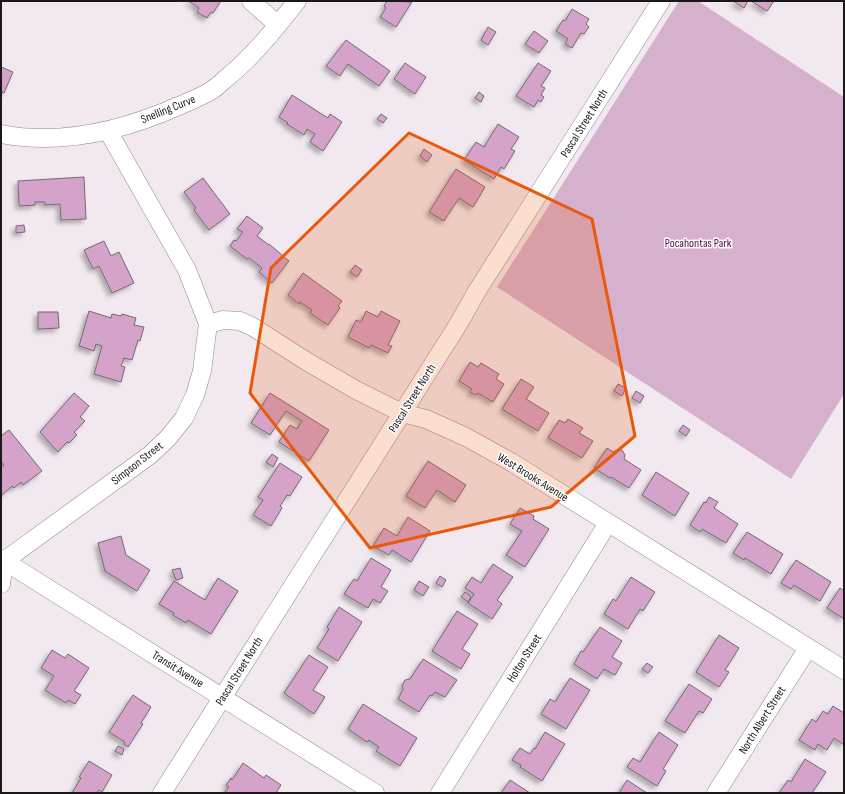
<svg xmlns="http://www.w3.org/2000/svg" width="845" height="794" font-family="'Sofia Sans Condensed',sans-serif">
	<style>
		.green { fill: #d5b1cd }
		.building { fill: #d5a2ca; stroke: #716a70; filter: url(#shadow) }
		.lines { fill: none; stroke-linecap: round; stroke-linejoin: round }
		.minor-casing { stroke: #8f888d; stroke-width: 19 }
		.minor { stroke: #fff; stroke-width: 18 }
		.marked { fill: #e8590c; fill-opacity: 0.2; stroke: #e8590c; stroke-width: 3; stroke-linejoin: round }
		.labels { text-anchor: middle; stroke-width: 3; stroke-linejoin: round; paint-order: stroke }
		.street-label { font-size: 12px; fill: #1b181a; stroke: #fff }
		.park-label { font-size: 12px; fill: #490c41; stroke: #fff }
	</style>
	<defs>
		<filter id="shadow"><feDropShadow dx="-3.5" dy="3.5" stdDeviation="2" flood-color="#0004"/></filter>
	</defs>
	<rect width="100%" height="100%" fill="#f1e9ef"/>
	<path class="green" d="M679 1H698L844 97V394L791 479 497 287Z"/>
	<path class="building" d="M188 1H221L213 13 211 12 207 18 197 12 199 8Z
		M387 1 412 2 396 27 380 17 386 8 384 6Z
		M733 1H748L744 8Z
		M751 1H774L767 11Z
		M572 9 589 19 586 24 589 27 584 34 581 33 572 48 565 44 568 39 556 31 563 20 565 21Z
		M488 27 496 32 488 45 481 40Z
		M534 31 548 41 539 53 525 44Z
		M346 40 390 71 379 86 348 64 340 76 326 66Z
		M405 63 426 77 415 94 394 79Z
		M538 63 551 71 541 86 545 88 541 95 544 97 541 102 538 100 534 107 516 96Z
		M1 67 13 72 4 93 1 92Z
		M479 92 484 96 481 102 475 98Z
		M292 95 328 118 330 114 342 122 323 151 310 142 315 134 307 129 304 135 287 124 288 123 279 117Z
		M381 114 387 118 383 123 377 119Z
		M498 124 519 137 511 149 515 151 504 169 501 167 494 179 464 160 476 142 484 147Z
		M424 149 432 155 427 162 420 156Z
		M456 169 485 187 473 207 459 198 444 221 429 212Z
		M84 177 86 219 61 220 60 204 45 205V202H35V205L20 206 19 204 18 181Z
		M203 178 230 214 209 230 194 210 196 208 184 192Z
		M247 216 263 228 257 236 269 245V244L289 261 272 283 259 272 262 268 249 258 247 259 230 246 234 240 236 241 243 232 237 229Z
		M24 225 25 232 16 233V226Z
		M104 241 111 256 119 252 134 283 112 293 99 266 93 269 84 250Z
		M355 265 362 270 357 277 350 272Z
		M303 273 342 301 338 306 340 308 328 325 310 313 312 310 300 302 299 304 288 295Z
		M89 311 111 318 112 314 121 316 122 314 136 318 134 325 144 327 140 341 138 340 132 360 124 358 121 366 125 367 121 382 94 374 102 346 96 344 94 351 79 346Z
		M366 311 378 317 381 311 400 321 388 345 392 346 388 353 371 345 369 348 348 337 356 320 361 322Z
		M38 312H58L59 328 38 329Z
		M470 362 478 367 481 363 499 374 496 379 504 384 493 402 478 393 476 395 470 392 472 389 459 381Z
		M521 379 534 387 526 399 549 413 538 431 502 409Z
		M618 384 626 388 622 396 614 391Z
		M636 391 644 396 640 403 632 398Z
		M74 393 89 406 80 417 85 421 74 432 77 435 69 443 67 442 58 452 40 432Z
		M270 393 329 430 309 461 279 442 290 425 297 429 302 421 286 411 270 435 251 423Z
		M568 419 583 428 579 433 593 441 582 458 548 438 559 420 565 423Z
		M683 425 690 430 686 436 679 431Z
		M9 430 42 471 23 485 21 482 14 488 12 486 1 496V467L4 465 1 461V436Z
		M607 448 613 452 617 450H622L625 455 624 459 641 470 629 488 611 477 610 478 594 468Z
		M272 454 278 458 273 467 266 462Z
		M428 461 466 485 455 502 437 490 425 508 406 496Z
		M280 463 302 477 290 496 287 495 280 506 282 508 271 526 253 515 263 500 258 497Z
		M656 472 689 493 675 516 642 495Z
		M709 497 718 502 714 508 738 524 726 543 702 529 700 532 690 525 704 502 706 503Z
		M520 508 534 516 533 519 549 529 525 567 506 555 522 531 510 524Z
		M408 517 430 531 411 562 392 550 389 555 373 546 384 528 397 536Z
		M747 532 783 554 771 574 745 558 744 560 733 553Z
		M121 536 126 555 150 570 137 591 105 571 98 543Z
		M371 558 391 570 381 587 388 591 380 603 373 599 368 608 344 594 354 579 357 581Z
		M796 560 831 582 820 601 794 585 791 589 781 583Z
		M493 564 513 577 497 600 502 604 492 619 468 603 474 594 465 588 472 577 481 583Z
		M180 568 183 578 176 580 172 570Z
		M440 576 446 580 442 587 436 583Z
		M631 577 655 592 643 611 640 609 628 629 604 614 613 599 616 601Z
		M218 578 238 591 211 634 188 620 186 623 173 615 174 613 159 604 174 581 205 600Z
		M419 581 429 587 423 596 414 590Z
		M840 588 844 591V619L827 608Z
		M465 592 471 597 468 602 461 597Z
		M339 607 362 622 338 661 317 648 329 629 327 627Z
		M457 611 478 624 462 649 470 654 461 669 432 651Z
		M600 627 622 641 612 657 622 663 615 675 604 669 597 679 574 664 581 651 583 652Z
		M719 635 739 648 725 670 729 672 719 687 696 672Z
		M52 650 65 658 68 654 89 668 74 691 81 695 75 704 68 700 66 703 45 690 54 676 41 668Z
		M309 655 328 667 313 690 325 697 314 714 284 693Z
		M423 659 457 680 445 697 435 692 432 696 430 695 419 712 398 699 403 689 402 686 405 680 410 679Z
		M647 663 653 667 648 673 642 669Z
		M570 678 590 690 566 729 541 714 550 699 555 702Z
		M689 684 712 699 703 713 699 711 685 733 665 721Z
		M133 695 151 707 141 723 143 724 128 747 124 744 125 742 109 732Z
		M363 704 417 738 400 766 376 751 379 747 369 740 367 742 348 729Z
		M833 706 844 713V745L834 738 827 750 818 744 815 750 799 740 812 719 816 722 823 711 828 714Z
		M545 732 565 744 542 781 520 767 521 765 512 760 520 748 530 754 534 748 535 749Z
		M659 732 678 745 663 769 666 771 657 786 627 767 633 758 640 762Z
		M118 746 124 749 122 755 115 751Z
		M805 759 826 772 812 793H779L788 780 791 782Z
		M89 761 112 775 102 792 99 790 96 793H72L81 778 79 777Z
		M243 763 264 778 266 775 281 785 276 793H224L229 787 226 785 231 778 232 780Z
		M510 780 530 793H501Z
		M627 780 647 793H619Z"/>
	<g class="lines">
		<g class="minor-casing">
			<path id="minor" d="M251 1 278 25
				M1 134C63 146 125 130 181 105 190 101 200 97 209 92 214 89 219 85 223 81 252 58 274 30 297 1
				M208 324 223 320 240 321 253 327 306 361 356 390 402 413 426 419 466 437 511 462 844 670
				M1 559 375 793
				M1 584 4 561 150 455 168 438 184 418 195 395 202 371 208 324 187 270 108 131
				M162 793 459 323 477 291 661 1
				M440 793 608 523
				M716 793 808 648"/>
		</g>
		<use href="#minor" class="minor"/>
	</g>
	<path class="marked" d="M409 133 592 219 635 436 551 507 370 548 250 393 271 268Z"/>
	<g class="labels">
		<g class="street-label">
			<text transform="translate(168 109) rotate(-22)" y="4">Snelling Curve</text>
			<text transform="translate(584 123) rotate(-58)" y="4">Pascal Street North</text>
			<text transform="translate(412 398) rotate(-58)" y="4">Pascal Street North</text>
			<text transform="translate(137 463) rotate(-38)" y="4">Simpson Street</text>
			<text transform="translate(533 477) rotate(32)" y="4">West Brooks Avenue</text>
			<text transform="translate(524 658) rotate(-58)" y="4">Holton Street</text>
			<text transform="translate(178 669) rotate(32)" y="4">Transit Avenue</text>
			<text transform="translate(239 671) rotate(-58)" y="4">Pascal Street North</text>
			<text transform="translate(762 720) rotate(-58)" y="4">North Albert Street</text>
		</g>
		<g class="park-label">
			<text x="698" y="247">Pocahontas Park</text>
		</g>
	</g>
	<rect width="845" height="794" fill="none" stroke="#1b181a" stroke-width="4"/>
</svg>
